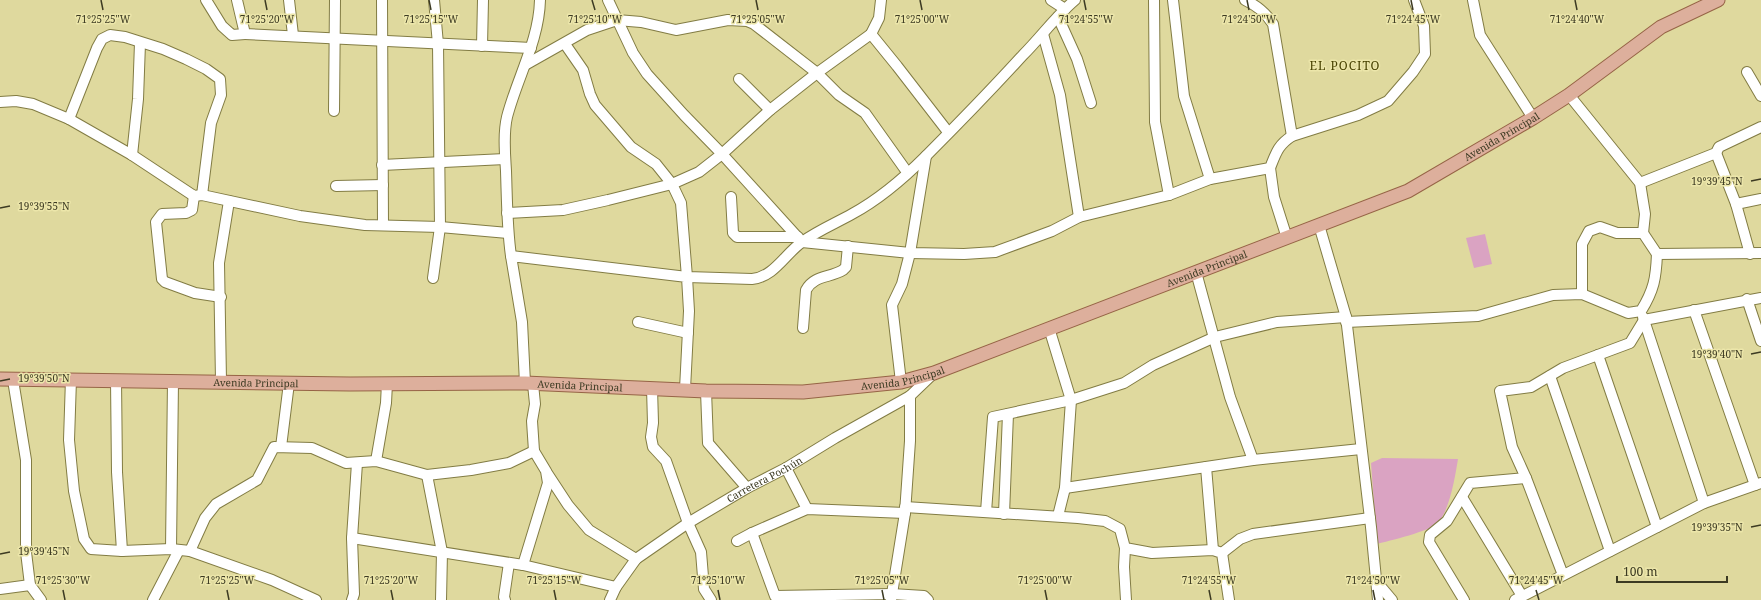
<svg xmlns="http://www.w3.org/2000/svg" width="1761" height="600" font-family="'Noto Serif',serif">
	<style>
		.green { fill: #daa3c2 }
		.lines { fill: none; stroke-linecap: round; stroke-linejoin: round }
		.minor-casing { stroke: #827c44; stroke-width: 12 }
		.major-casing { stroke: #966446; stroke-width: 15 }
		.minor { stroke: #fff; stroke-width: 10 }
		.major { stroke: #ddaf9c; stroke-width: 13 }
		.ticks { fill: none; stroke: #3c3a22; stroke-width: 1.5 }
		.labels { text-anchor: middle; stroke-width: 3; stroke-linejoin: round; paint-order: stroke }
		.street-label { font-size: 10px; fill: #3c3a22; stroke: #ece6aa }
		.quarter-label { font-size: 12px; letter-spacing: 1px; fill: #494303; stroke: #ece6aa }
		.ticks-label { font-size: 10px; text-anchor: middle; fill: #3c3a22; stroke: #ece6aa; stroke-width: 3; stroke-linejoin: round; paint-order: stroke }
	</style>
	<rect width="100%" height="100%" fill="#dfd99e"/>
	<path class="green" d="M1485 234 1492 264 1474 268 1466 238Z
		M1382 458 1458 459C1455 477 1450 509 1438 523 1431 531 1388 541 1377 544L1371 463Z"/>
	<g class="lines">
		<g class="minor-casing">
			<g id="minor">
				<path d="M206 0 222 26 232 35 245 34"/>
				<path d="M237 0 245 34 531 48"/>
				<path d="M289 0 293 35"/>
				<path d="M382 0 383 225"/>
				<path d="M608 0 633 53 647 74 684 115 722 154 802 242 910 253 964 254 995 252 1052 231 1079 217 1169 195 1210 179 1270 168C1276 153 1278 145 1292 136L1358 115 1388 101 1413 72 1425 54 1424 26 1414 0"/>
				<path d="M1051 0 1065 9"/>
				<path d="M1154 0 1155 122 1169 195"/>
				<path d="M1173 0 1184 96 1210 179"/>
				<path d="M1245 0C1257 6 1265 12 1273 24L1292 136"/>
				<path d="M1473 0 1480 35 1533 118"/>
				<path d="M1058 17 1077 59 1091 103"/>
				<path d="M871 34 897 66 948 132"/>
				<path d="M1043 34 1060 95 1079 217"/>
				<path d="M565 44 583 70 590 94 595 105 631 147 656 164 672 184 681 203 687 277 752 279C774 277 785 254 802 242 817 231 836 223 852 214 878 200 906 176 926 156 959 123 992 89 1023 55 1041 37 1056 16 1075 0"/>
				<path d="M482 46 483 0"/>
				<path d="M525 65 587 30 617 20 641 22 676 30 728 20 747 21 754 24 817 73 839 95 865 113 907 172"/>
				<path d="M1747 72 1761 96"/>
				<path d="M739 79 770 110"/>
				<path d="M1569 95 1640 183 1645 214 1643 233H1617L1600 227 1589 231 1582 244V294"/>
				<path d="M0 102 16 101 33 104 69 119 132 155 194 196 202 195 300 216 365 225 440 227 508 233"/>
				<path d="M334 111 335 0"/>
				<path d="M69 119 97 48 102 39 110 35 125 37 163 49 186 59 206 69 220 79 221 95 211 123 202 195"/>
				<path d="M1716 153 1736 204 1750 254"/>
				<path d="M132 155 138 99 140 43"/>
				<path d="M382 165 505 159"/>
				<path d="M1270 168 1274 197 1287 238"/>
				<path d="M1640 183 1716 153 1719 147 1761 127"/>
				<path d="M336 186 383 185"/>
				<path d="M194 196 192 210 186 213 162 214 156 222 162 279 165 282 195 293 221 297"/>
				<path d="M731 197 733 233 737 237H798"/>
				<path d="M1736 204 1761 199"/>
				<path d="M507 213 563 210 608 200 672 184 699 172 722 154 770 110 817 73 871 34 879 18 881 0"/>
				<path d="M1319 225 1346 317 1371 527 1378 600"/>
				<path d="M1643 233 1657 254"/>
				<path d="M511 256C507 228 507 200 506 171 505 154 503 134 507 117 517 78 539 41 540 0"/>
				<path d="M1196 272 1230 397 1253 460 1361 449"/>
				<path d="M433 278 440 227 438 44 434 0"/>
				<path d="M1747 299 1761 341"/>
				<path d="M1694 310 1755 485"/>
				<path d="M1643 317 1704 503"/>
				<path d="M638 322 688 333"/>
				<path d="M1346 322 1478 316 1553 295 1582 294 1628 313 1641 311C1654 290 1656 278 1657 254L1761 253"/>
				<path d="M803 328 806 290C814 275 830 278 843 270L846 267 848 246"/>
				<path d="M1049 328 1071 400 1065 488 1058 516"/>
				<path d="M1598 355 1657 527"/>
				<path d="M1550 376 1610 551"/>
				<path d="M71 379 69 440 74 491 84 539 91 549 122 551 171 549 190 551 272 580 316 600"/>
				<path d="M13 380 26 460V552L30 585 41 600"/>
				<path d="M116 380 117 472 122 551"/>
				<path d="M221 381 219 263 229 201"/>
				<path d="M901 382 892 305 902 284 910 253 926 156"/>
				<path d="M525 383 522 322 511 256 687 277 689 311 685 389"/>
				<path d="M652 388 653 423 651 437 653 447 666 461 688 523 701 552 704 589 711 600"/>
				<path d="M706 391 708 443 747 488"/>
				<path d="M281 447 289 383"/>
				<path d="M376 461 386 403 387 383"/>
				<path d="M1206 467 1213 550"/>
				<path d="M786 468 807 509"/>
				<path d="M547 473 568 505 589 530 636 559"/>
				<path d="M427 475 442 552 441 600"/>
				<path d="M1065 488 1253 460"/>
				<path d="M1462 497 1522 596"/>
				<path d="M905 507 1078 518 1105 521 1120 529 1125 548 1152 553 1213 550 1222 553 1229 600"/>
				<path d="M986 512 993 417 1071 400 1124 383 1153 365 1215 337 1277 322 1346 317"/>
				<path d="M1004 514 1008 414"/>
				<path d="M752 533 775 596 892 594 924 596 928 600"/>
				<path d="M352 538 523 565 616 587"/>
				<path d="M737 541 752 533 807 509 905 513"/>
				<path d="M1125 548 1124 567 1126 600"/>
				<path d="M171 549 173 381"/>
				<path d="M190 551 205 518 216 504 257 480 274 447 312 448 346 463 376 461 427 475 471 470 509 463 534 451"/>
				<path d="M1222 553 1240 539 1253 534 1370 518"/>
				<path d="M523 565 548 483 546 471 534 451 532 421 535 404 533 384"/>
				<path d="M1563 575 1526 478 1512 447 1500 391 1531 387 1563 368 1630 343 1644 320 1761 298"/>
				<path d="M1376 581 1392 600"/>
				<path d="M0 589 30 585"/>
				<path d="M153 600 179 550"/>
				<path d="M352 600 354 594 352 538 357 463"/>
				<path d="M505 600 504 597 509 563"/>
				<path id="s1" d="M610 600 616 587 636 559 688 523 747 488 786 468 835 438 910 396 934 373"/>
				<path d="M891 600 905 513 910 441V396"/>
				<path d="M1464 600 1429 542 1430 535 1447 521 1470 483 1526 478"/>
				<path d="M1515 600 1704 503 1761 483"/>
			</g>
		</g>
		<g class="major-casing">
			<g id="major">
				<path id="s2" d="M0 379 350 384 525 383 706 391 803 392 901 382 934 373 1408 191 1533 118 1569 95 1661 27 1718 0"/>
			</g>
		</g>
		<use href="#minor" class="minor"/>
		<use href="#major" class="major"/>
	</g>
	<path class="ticks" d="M101 0 103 10M265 0 267 10M429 0 431 10M592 0 595 10M756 0 758 10M920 0 922 10M1084 0 1086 10M1247 0 1249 10M1411 0 1413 10M1575 0 1577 10M1751 181 1761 179M0 208 10 206M1751 354 1761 352M0 381 10 379M1751 527 1761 525M0 554 10 552M63 590 65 600M227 590 229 600M391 590 393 600M554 590 556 600M718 590 720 600M882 590 884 600M1045 590 1047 600M1209 590 1211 600M1373 590 1375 600M1536 590 1539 600"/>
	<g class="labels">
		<g class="street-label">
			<text dy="4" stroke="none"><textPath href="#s2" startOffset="1552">Avenida Principal</textPath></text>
			<text dy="4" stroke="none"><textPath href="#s2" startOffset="1228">Avenida Principal</textPath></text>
			<text dy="4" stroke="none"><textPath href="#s2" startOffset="904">Avenida Principal</textPath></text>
			<text dy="4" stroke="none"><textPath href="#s2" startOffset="256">Avenida Principal</textPath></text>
			<text dy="4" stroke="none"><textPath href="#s2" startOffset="580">Avenida Principal</textPath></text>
			<text dy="4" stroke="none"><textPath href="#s1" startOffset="200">Carretera Pochún</textPath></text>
		</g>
		<g class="quarter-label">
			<text x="1345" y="70">EL POCITO</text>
		</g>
	</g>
	<g class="ticks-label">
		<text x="103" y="23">71°25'25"W</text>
		<text x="267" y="23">71°25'20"W</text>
		<text x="431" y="23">71°25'15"W</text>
		<text x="595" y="23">71°25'10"W</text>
		<text x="758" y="23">71°25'05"W</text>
		<text x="922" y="23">71°25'00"W</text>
		<text x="1086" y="23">71°24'55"W</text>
		<text x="1249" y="23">71°24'50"W</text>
		<text x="1413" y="23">71°24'45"W</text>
		<text x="1577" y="23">71°24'40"W</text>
		<text x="1717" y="185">19°39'45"N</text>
		<text x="44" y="210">19°39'55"N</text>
		<text x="1717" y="358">19°39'40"N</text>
		<text x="44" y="382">19°39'50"N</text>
		<text x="1717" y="531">19°39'35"N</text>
		<text x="44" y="555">19°39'45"N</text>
		<text x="63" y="584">71°25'30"W</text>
		<text x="227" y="584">71°25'25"W</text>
		<text x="391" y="584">71°25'20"W</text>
		<text x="554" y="584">71°25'15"W</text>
		<text x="718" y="584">71°25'10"W</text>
		<text x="882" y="584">71°25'05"W</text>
		<text x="1045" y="584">71°25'00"W</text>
		<text x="1209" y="584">71°24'55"W</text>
		<text x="1373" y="584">71°24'50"W</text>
		<text x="1536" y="584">71°24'45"W</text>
	</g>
	<path d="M1617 576v6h110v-6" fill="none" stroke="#3c3a22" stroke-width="2"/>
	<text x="1623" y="576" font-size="12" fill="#3c3a22" stroke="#ece6aa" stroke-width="3" paint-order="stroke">100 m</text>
</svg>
